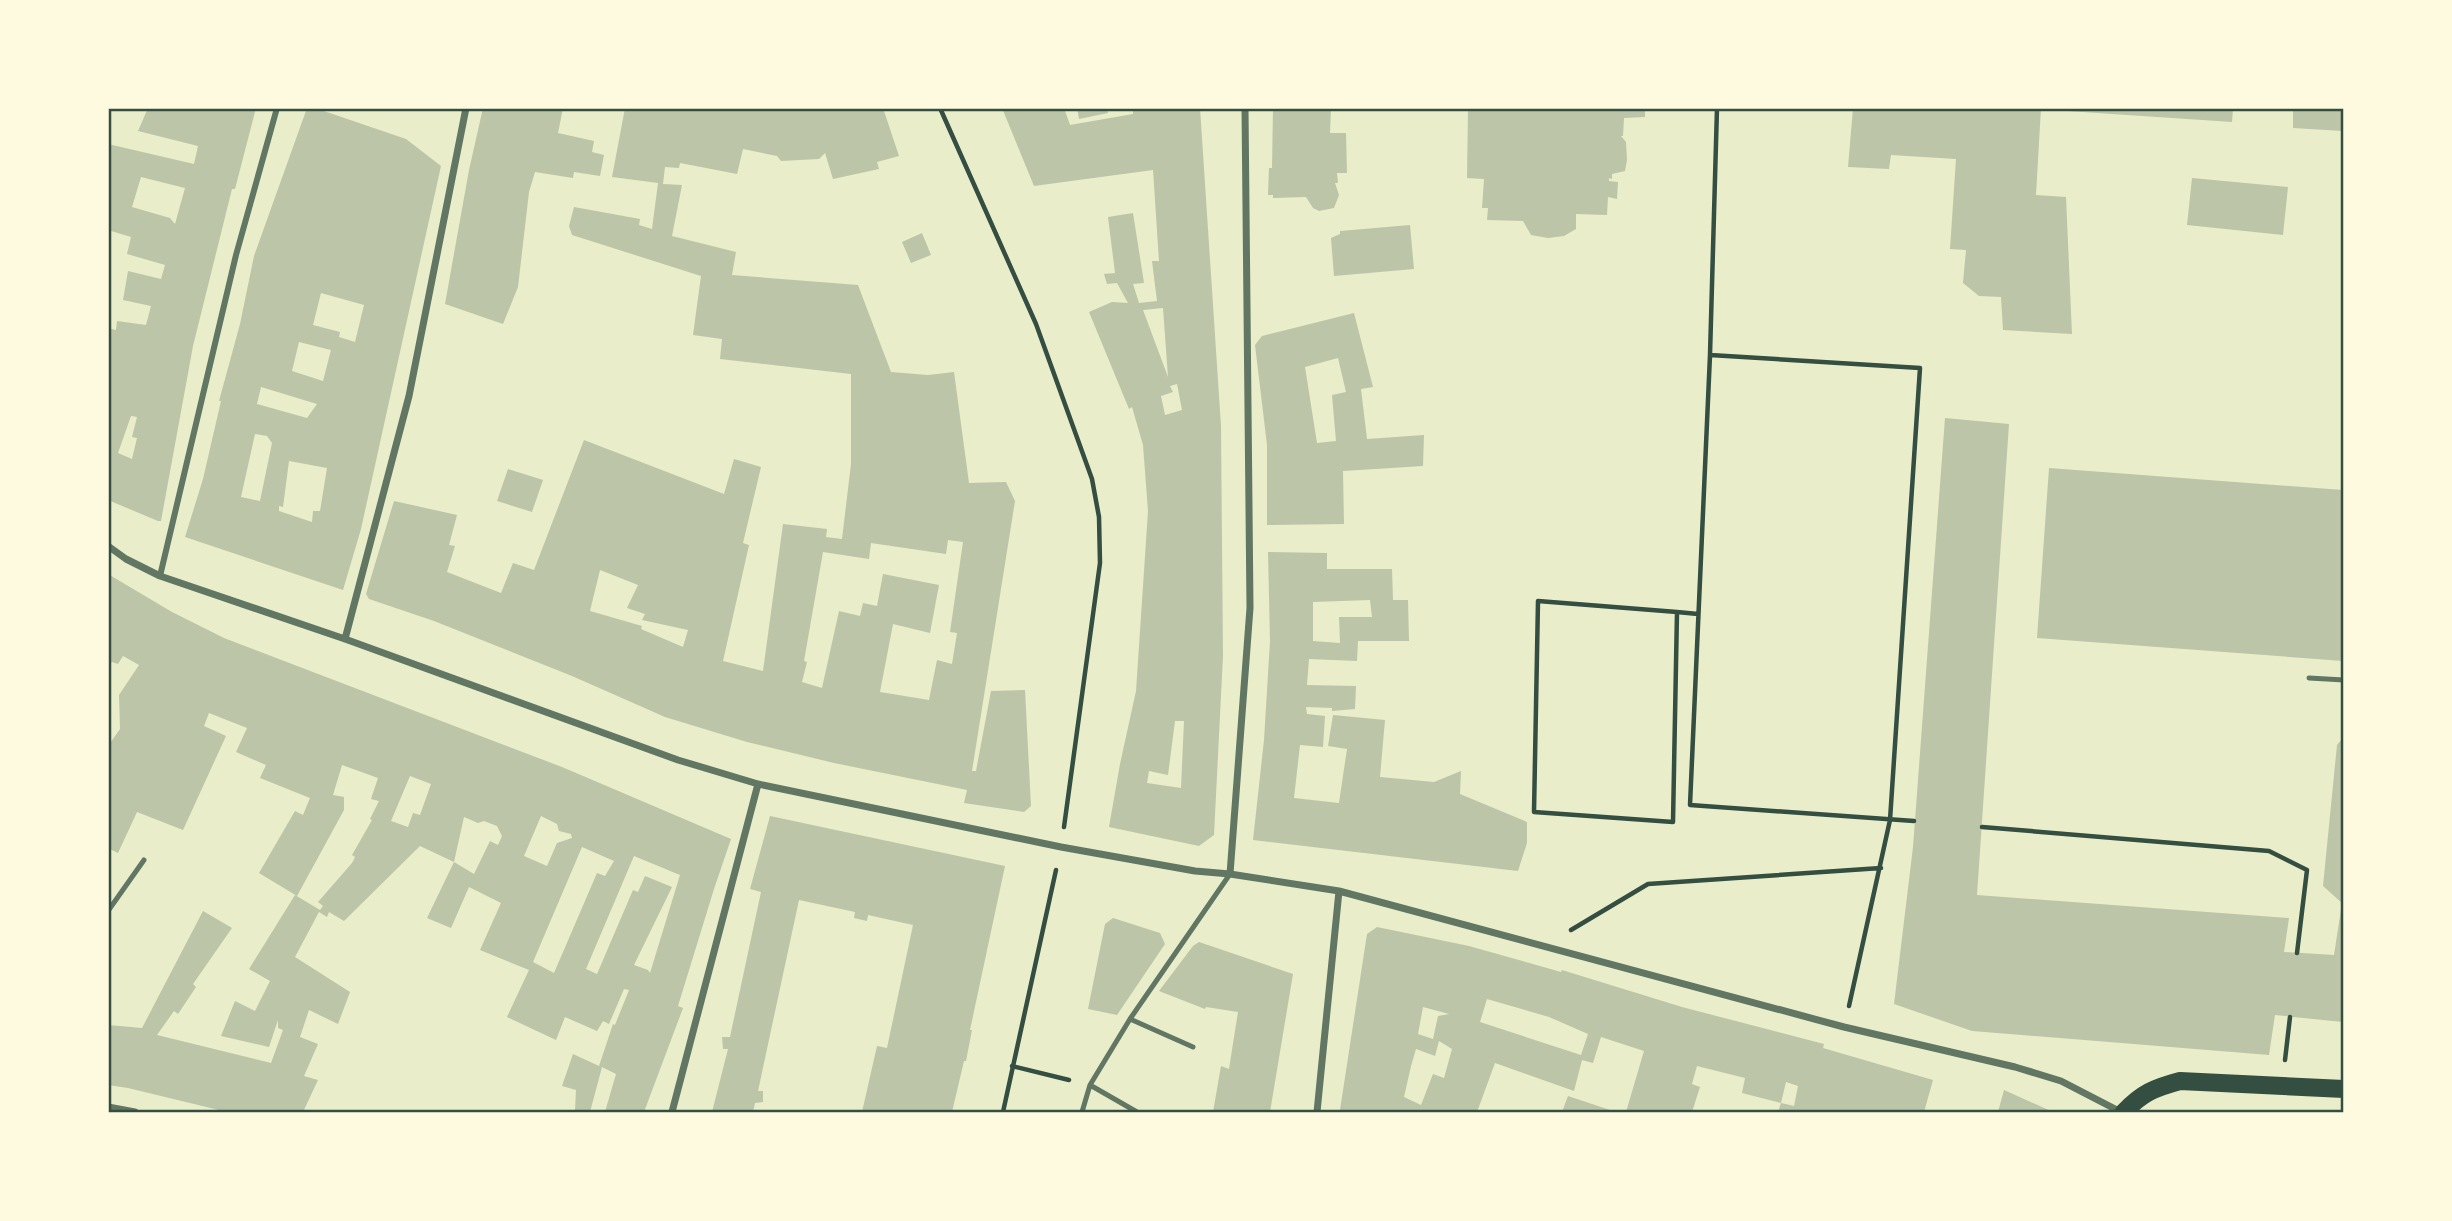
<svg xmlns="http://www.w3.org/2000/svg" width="2452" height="1221" font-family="'Sofia Sans Condensed',sans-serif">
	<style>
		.building { fill: #bcc5a7; fill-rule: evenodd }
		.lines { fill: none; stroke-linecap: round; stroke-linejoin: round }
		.path { stroke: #344e41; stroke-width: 4.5 }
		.service { stroke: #617663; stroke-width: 5 }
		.pedestrian { stroke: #617663; stroke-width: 6 }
		.minor { stroke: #617663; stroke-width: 7 }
		.primary { stroke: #344e41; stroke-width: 18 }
		.neatline { fill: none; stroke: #344e41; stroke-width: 2.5 }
	</style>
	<rect width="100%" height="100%" fill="#e9edc9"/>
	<path class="building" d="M148 108H256L235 189H232L193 346 161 521H158L108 500V328L116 330 117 321 146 325 151 306 123 300 128 271 161 279 165 265 127 254 131 237 108 230V144L194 164 198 146 138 131ZM141 177 185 188 175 224 170 218 132 207ZM131 416 137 417 132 437 137 438 132 459 118 453Z
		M307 108H315L406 139 441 166 361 529 343 590 185 537 203 479 221 401H219L240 324 254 256ZM321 293 364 305 355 342 339 337 340 332 313 325ZM299 342 331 350 323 381 292 371ZM261 387 317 404 307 418 257 404ZM255 434 267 436 272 443 260 501 241 497ZM289 461 327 468 320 511H313L312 522 279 511V506L283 507Z
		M483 108H563L558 133 594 141 592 152 604 155 600 176 574 172 573 178 535 172 529 192 518 287 503 324 445 304 469 170Z
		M625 108H883L899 156 877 162 879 169 833 179 825 153 819 159 781 161 777 156 743 149 737 174 680 163 679 168 665 167 663 184 682 185 672 236 736 252 732 275 858 285 891 372 928 375 954 372 969 483 1006 482 1015 501 972 771H976L991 691 1025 690 1031 806 1024 812 964 803 967 790 834 763 747 742 665 717 572 676 434 621 369 599 366 594 394 501 457 515 449 545 455 546 447 572 501 593 513 563 534 570 584 440 724 494 734 459 761 467 743 543 749 545 723 661 763 671 783 524 827 529 826 537 842 539 851 464V374L720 359 722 339 693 335 701 276 572 235 569 226 574 207 640 219 639 225 652 229 658 183 612 177ZM948 540 963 542 950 632 957 633 952 664 937 660 929 700 880 692 893 624 930 633 939 585 883 574 877 606 863 603 860 616 839 611 822 688 802 682 807 662 804 661 823 552 869 559 871 543 946 554ZM600 570 638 585 627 608 645 614 642 620 688 630 683 647 641 629 642 626 590 611Z
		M1002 108H1064L1070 125 1133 114V108H1200L1221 426 1223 656 1214 835 1199 846 1109 827 1120 764 1136 691 1148 511 1143 445 1132 407 1129 409 1089 312 1112 302 1128 303 1117 283 1107 284 1104 274 1115 273 1108 217 1133 213 1144 283 1133 284 1139 303 1157 301 1152 261H1159L1153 170 1034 186ZM1163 308 1168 377 1143 310ZM1177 384 1182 410 1165 415 1161 396 1173 392 1170 386ZM1175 721H1184L1181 788 1147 783 1149 771 1168 775Z
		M1077 108H1107L1108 113 1079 119Z
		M1273 108H1331L1330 133H1346L1347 173H1337L1338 183H1335L1339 195 1334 208 1319 211 1313 208 1306 197 1273 198V195H1268L1269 168H1272Z
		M1468 108H1645V117L1624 118 1623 136H1621L1626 142 1627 160 1625 171 1612 174V179L1609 178V181L1618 182 1617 199 1608 197 1607 215 1576 214V229L1564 236 1548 238 1531 235 1523 221 1487 220 1488 208H1482L1484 179 1467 178Z
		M1853 108H2041L2036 195 2066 197 2072 334 2003 330 2001 297 1979 296 1963 283 1966 250 1950 249 1956 159 1891 155 1889 169 1848 167Z
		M2067 108H2233L2232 122 2067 111Z
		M2293 108H2343V131L2293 128Z
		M2192 178 2288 187 2283 235 2187 225Z
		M1410 225 1414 269 1334 276 1331 238 1340 234V231Z
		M922 233 931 255 911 263 902 242Z
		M1354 313 1373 387 1361 389 1367 439 1424 435 1423 466 1343 471 1344 524 1267 525V445L1255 345 1262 336ZM1338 358 1346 392 1332 395 1336 441 1317 443 1305 367Z
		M1945 418 2009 424 1977 895 2289 918 2284 952 2334 955 2342 903 2323 886 2337 745 2343 738V1022L2275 1015 2269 1055 1972 1031 1894 1004 1913 847Z
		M2049 468 2343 490V661L2037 638Z
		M508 469 543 480 532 512 497 501Z
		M1268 552 1327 553V569H1392L1393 600H1408L1409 641H1358L1357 661 1309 659 1307 685 1356 686 1355 709 1332 711V708L1306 707 1307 714 1325 716 1323 747 1300 745 1294 798 1339 803 1347 749 1328 746 1333 715 1385 720 1380 777 1434 782 1461 771 1460 794 1527 822V843L1518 871 1253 840 1264 740 1270 641ZM1370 600 1372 617H1339L1340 643 1313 641V602Z
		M108 574 172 612 224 638 562 767 731 839 714 889 678 1006 683 1008 644 1112H605L616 1074 602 1067 590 1112 575 1111 576 1090 562 1086 573 1054 599 1066 613 1024 615 1025 629 990 624 989 609 1024 603 1021 597 1031 565 1017 556 1040 507 1017 529 970 480 950 501 903 469 887 451 928 427 918 454 862 420 846 344 921 329 912 327 917 319 912 295 957 350 992 338 1024 309 1010 300 1037 318 1044 304 1076 318 1080 303 1112H227L128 1088 108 1085V1025L142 1028 203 911 232 928 193 984 196 987 178 1014 174 1011 157 1035 271 1063 283 1030 278 1028V1020L269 1047 221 1036 235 1001 255 1011 270 981 249 969 295 895 320 910 323 906 318 902 352 863 355 857 352 855 372 820 370 819 379 801 371 799 378 778 342 765 333 795 344 797V810L297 896 259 873 295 811 303 815 310 798 260 778 266 765 236 752 247 728 209 713 204 726 226 736 183 830 137 812 118 853 108 848V746L120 729 119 695 139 665 123 656 118 664 112 662 108 665ZM410 776 431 784 420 815 413 813 408 827 391 821ZM541 816 557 824 559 831 571 834 572 838 557 843 547 866 524 856ZM464 817 478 823 484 821 497 826 502 836 498 845 490 841 474 874 454 862ZM582 847 614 861 605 876 597 873 554 973 533 962ZM634 856 680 875 650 973 648 970 634 965 672 887 645 876 638 892 633 890 597 974 586 969Z
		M770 816 1005 866 970 1030H972L966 1061H964L952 1112H862L877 1046 887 1048 913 925 868 915 867 921 854 918 855 912 799 900 758 1091H763V1102L755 1103 753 1112H712L728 1049H723L722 1037H730L761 892 750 889Z
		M1113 918 1160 933 1165 944 1117 1015 1088 1009 1105 924Z
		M1377 927 1469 946 1561 972 1562 970 1682 1007 1824 1044 1823 1048 1933 1080 1924 1112H1778L1781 1103 1794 1106 1798 1086 1786 1082 1781 1103 1742 1093 1745 1078 1697 1066 1692 1084 1700 1087 1692 1112H1626L1644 1051 1601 1037 1593 1063 1582 1060 1574 1091 1495 1063 1477 1112H1348L1340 1110 1367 934ZM1487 999 1549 1017 1588 1034 1581 1055 1480 1022ZM1423 1007 1449 1014 1438 1016 1433 1039 1418 1034ZM1439 1041 1452 1049 1444 1078 1433 1074 1421 1105 1404 1097 1411 1066 1416 1049 1435 1056Z
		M1199 942 1293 974 1270 1112H1213L1221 1066 1229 1069 1238 1012 1206 1007 1205 1009 1159 991 1193 946Z
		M2004 1090 2053 1112H1998Z
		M1568 1096 1616 1112H1562Z"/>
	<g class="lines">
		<path class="path" d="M940 108 1036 324 1092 479 1099 517 1100 563 1064 827
			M1717 108 1710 355 1690 805 1914 821
			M1710 355 1920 368 1890 820 1849 1006
			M1677 612 1538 601 1534 812 1673 822 1677 612 1698 614
			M1982 827 2269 851 2307 870 2297 953
			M1571 930 1648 884 1881 868
			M2285 1060 2290 1017
			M1012 1066 1069 1080
			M1003 1112 1056 870"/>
		<path class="service" d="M2309 678 2344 680
			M108 911 144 860
			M1130 1019 1193 1047
			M1090 1085 1137 1112
			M1082 1112 1090 1085 1130 1019 1230 874"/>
		<path class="pedestrian" d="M160 576 236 255 277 108"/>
		<path class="minor" d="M108 546 126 559 160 576 345 639 678 760 758 784 1061 847 1195 871 1230 874 1339 891 1844 1027 2015 1067 2061 1081 2121 1112
			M345 639 409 396 466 108
			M1230 874 1250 608 1245 108
			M108 1107 135 1112
			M672 1112 758 784
			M1317 1112 1339 891"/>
		<path class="primary" d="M2124 1112C2142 1093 2154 1088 2180 1081L2344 1089"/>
	</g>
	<rect width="2452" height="1221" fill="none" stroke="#fefae0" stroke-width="220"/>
	<rect x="110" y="110" width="2232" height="1001" class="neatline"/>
</svg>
